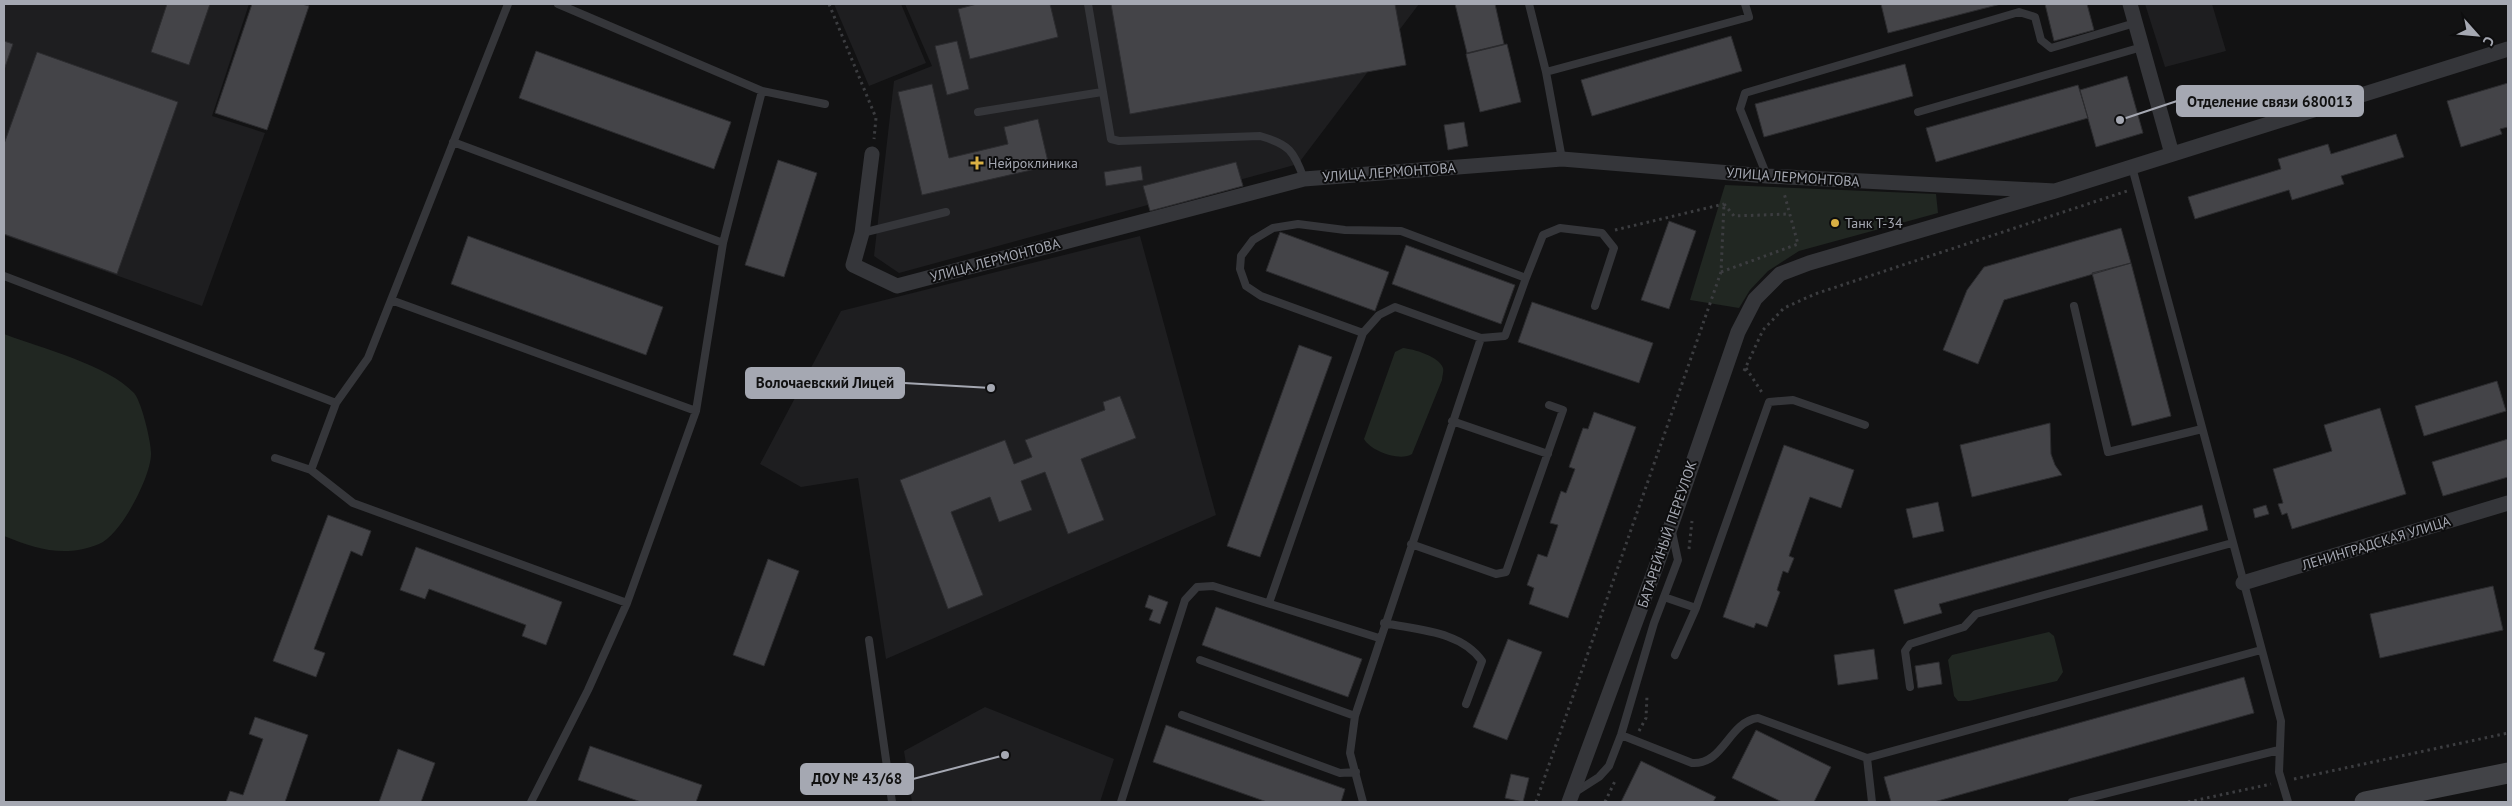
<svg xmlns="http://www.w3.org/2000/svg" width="2512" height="806" font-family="'PT Sans',sans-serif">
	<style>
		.built { fill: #1e1e20 }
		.green { fill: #212722 }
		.building { fill: #444448; stroke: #2c2c2f }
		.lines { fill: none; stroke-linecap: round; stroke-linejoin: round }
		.path { stroke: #3c3d40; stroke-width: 3; stroke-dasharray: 2.5 4; stroke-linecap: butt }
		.service { stroke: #35363a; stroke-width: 8 }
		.minor { stroke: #35363a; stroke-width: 15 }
		.secondary { stroke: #424347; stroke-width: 21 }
		.poi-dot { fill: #d9b044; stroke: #0d0d0e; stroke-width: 2 }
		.labels { text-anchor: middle; stroke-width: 4; stroke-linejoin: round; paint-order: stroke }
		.poi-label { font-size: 14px; fill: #a5a8b2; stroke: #0d0d0e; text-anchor: start }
		.street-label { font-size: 14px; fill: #a5a8b2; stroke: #0d0d0e }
		.leader { fill: none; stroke: #a5a8b2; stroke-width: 2 }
		.callout-dot { fill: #a5a8b2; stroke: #0d0d0e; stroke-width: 2 }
		.callout { fill: #a5a8b2; stroke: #a5a8b2; stroke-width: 2 }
		.callout-label { font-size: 15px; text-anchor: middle; font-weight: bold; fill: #111 }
	</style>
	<rect width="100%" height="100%" fill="#121213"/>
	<path class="built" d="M4 4H249L212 116 265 133 202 306 4 235Z
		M834 4H901L926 63 869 86Z
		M905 4H1419L1298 164 899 273 874 256 894 81 932 66Z
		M2145 4H2212L2226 51 2165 67Z
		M1140 236 1216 515 886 659 858 478 801 487 760 464 841 311Z
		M985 707 1114 759 1100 802H912L904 751Z"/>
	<path class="green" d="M1725 185 1936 194 1938 213 1799 251 1768 271 1750 290 1739 308 1690 300Z
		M4 334C41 348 108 365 134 393 141 400 152 444 151 455 150 478 121 535 99 544 64 558 37 549 4 536Z
		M1403 348C1413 349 1439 356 1443 368 1444 372 1442 376 1442 380L1412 454C1400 462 1371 451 1364 439L1395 352Z
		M2049 632 2054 636 2063 672 2057 681 1969 701H1958L1954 696 1948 660 1952 655Z"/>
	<path class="building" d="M167 4H210L189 65 151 52Z
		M252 4H302L309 6 267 130 215 113Z
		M977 4H1050L1058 37 970 59 958 9Z
		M1111 4H1395L1406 65 1130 114Z
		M1455 4H1495L1504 44 1467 53Z
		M1881 4H2001L1888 33Z
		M2045 4H2087L2094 30 2054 41Z
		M1731 36 1742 71 1592 116 1581 80Z
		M4 41 13 44 4 70Z
		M957 41 969 89 947 95 935 46Z
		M1507 44 1521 102 1480 112 1466 54Z
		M536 51 731 122 714 169 519 98Z
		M37 52 178 102 117 274 4 234V144Z
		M1905 64 1913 96 1764 137 1755 104Z
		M2127 76 2143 133 2096 147 2080 90Z
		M2508 83V127L2500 129 2502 134 2461 147 2447 101Z
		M932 84 949 158 1008 144 1004 127 1038 119 1049 166 922 195 898 92Z
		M2078 85 2088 118 1936 162 1926 128Z
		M1464 122 1468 146 1448 150 1444 125Z
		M2396 134 2404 157 2341 176 2344 184 2292 200 2289 190 2195 219 2188 197 2281 169 2278 159 2328 144 2331 154Z
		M778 160 817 173 784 277 745 265Z
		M1236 162 1243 186 1150 211 1143 186Z
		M1141 166 1143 180 1106 186 1104 172Z
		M1669 221 1696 231 1669 309 1641 300Z
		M2121 228 2131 263 2004 300 1978 364 1943 350 1967 290 1984 267Z
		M1280 232 1389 272 1375 311 1266 271Z
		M468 236 663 307 646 355 451 284Z
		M1406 245 1515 285 1501 324 1392 284Z
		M2131 263 2171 416 2132 426 2092 273Z
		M1532 302 1653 343 1639 383 1518 342Z
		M1299 345 1332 357 1260 557 1227 546Z
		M2497 381 2506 411 2424 436 2415 406Z
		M1120 396 1136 438 1081 459 1104 520 1068 534 1045 472 1021 481 1032 510 999 522 990 497 951 512 983 595 948 609 900 480 1005 440 1014 464 1032 457 1025 440 1105 410 1103 402Z
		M2380 408 2406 494 2292 529 2287 513 2282 515 2278 504 2283 503 2273 469 2332 451 2324 425Z
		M1594 412 1636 427 1568 618 1529 604 1534 588 1527 585 1538 554 1547 557 1558 525 1550 523 1561 491 1566 493 1575 469 1569 467 1583 428 1588 429Z
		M2050 423 2051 454 2055 465 2062 475 1972 497 1960 445Z
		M2508 439V477L2443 496 2432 462Z
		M1784 445 1854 470 1841 508 1810 497 1789 556 1794 558 1788 573 1783 571 1777 590 1780 592 1767 627 1756 623 1754 628 1723 617Z
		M1938 502 1944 531 1913 538 1906 509Z
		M2202 505 2208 530 1939 604 1942 613 1904 624 1894 590Z
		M2266 505 2269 514 2255 518 2253 509Z
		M328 515 371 531 362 556 351 551 314 649 325 653 316 677 273 661Z
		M416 547 562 602 546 645 522 636 526 625 429 589 425 599 400 590Z
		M768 559 799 571 764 666 733 655Z
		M2493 586 2503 630 2380 658 2370 614Z
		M1149 595 1168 602 1160 624 1149 620 1153 610 1145 607Z
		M1216 607 1362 659 1348 697 1202 645Z
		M1508 639 1542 652 1507 740 1473 727Z
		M1874 649 1878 679 1838 685 1834 655Z
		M1939 662 1942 684 1918 688 1915 666Z
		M2244 677 2254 713 1934 802H1891L1884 777Z
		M255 717 308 735 285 802H226L230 791 243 795 263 739 249 734Z
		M1166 725 1345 789 1341 802H1267L1153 762Z
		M1756 730 1831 767 1814 802H1782L1732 778Z
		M590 746 702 785 696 802H641L578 780Z
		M398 749 435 763 421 802H379Z
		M1641 761 1716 797 1713 802H1621Z
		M1511 774 1529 778 1523 802 1505 798Z"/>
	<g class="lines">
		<path class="path" d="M829 4 876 118 874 139
			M1724 204 1734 216 1789 214
			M1615 230 1724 204
			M1721 272 1798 244 1784 193
			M1746 368 1763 394
			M1744 371 1763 330 1784 308 1815 294 2127 191
			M1689 549 1692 521
			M1639 731 1646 718 1647 696
			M2294 779 2508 733
			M1536 802 1721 272 1724 204
			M1605 802 1616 779
			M2188 802 2271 784"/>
		<path class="service" d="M558 4 762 91
			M1088 4 1111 139 1119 141 1260 136C1289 144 1294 151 1304 179
			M1529 4 1546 72 1562 159
			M1546 72 1749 17 1745 4
			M978 112 1102 92
			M1918 112 2142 47
			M453 142 723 243
			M2132 167 2281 721 2279 772 2288 802
			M1767 176 1740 109 1745 93 2019 12 2035 17 2041 40 2051 48 2135 23
			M862 233 946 212
			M4 276 336 403 368 358 391 300 696 411
			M1526 278 1543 235 1560 228 1602 233 1614 248 1595 306
			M391 300 508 4
			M2074 306 2108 452 2202 429
			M1363 333 1261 296 1246 286 1240 269 1241 256 1253 240 1273 228 1298 224 1345 230 1401 231 1526 278 1505 336 1481 338
			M336 403 311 470 353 503 627 603
			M1452 421 1548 454
			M275 458 311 470
			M1411 544 1496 574 1506 572 1563 410 1549 405
			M1664 597 1696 608 1675 655
			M1269 603 1363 333 1379 315 1395 307 1481 338 1355 716 1350 753 1363 802
			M1696 608 1769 402 1793 400 1865 425
			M1384 623C1418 630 1461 631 1482 661L1466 704
			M869 640 892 802
			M1200 660 1355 716
			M1910 687 1905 651 1910 644 1964 627 1976 614 2232 543
			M1182 715 1340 773 1356 772
			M1621 735 1692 763C1724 765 1728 722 1758 718L1867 758 1872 802
			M1867 758 2261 650
			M1574 793 1599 777 1609 766 1621 735 1654 623 1678 560 1672 532
			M531 802 588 690 627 603 696 411 723 243 762 91 825 104
			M1121 802 1185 600 1197 587 1213 586 1379 638
			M2072 802 2279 750"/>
		<path class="minor" d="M2130 4 2172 154
			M872 154 862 233 853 265 897 286 1304 179 1562 159 1767 176 2055 191
			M2243 583 2508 503
			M1569 802 1671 526 1738 332 1755 299 1780 274 1809 263 2055 191 2508 49"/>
		<path class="secondary" d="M2365 802 2508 773"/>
	</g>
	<g class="poi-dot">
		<path d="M974.5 155.5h5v5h5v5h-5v5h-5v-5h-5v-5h5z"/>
		<circle cx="1835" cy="223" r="5"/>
	</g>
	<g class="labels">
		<g class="poi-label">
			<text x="988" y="168">Нейроклиника</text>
			<text x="1845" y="228">Танк Т-34</text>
		</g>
		<g class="street-label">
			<text transform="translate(1389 172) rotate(-4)" y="5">УЛИЦА ЛЕРМОНТОВА</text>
			<text transform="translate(1793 177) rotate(4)" y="5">УЛИЦА ЛЕРМОНТОВА</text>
			<text transform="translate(995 260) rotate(-15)" y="5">УЛИЦА ЛЕРМОНТОВА</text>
			<text transform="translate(1667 534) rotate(-71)" y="5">БАТАРЕЙНЫЙ ПЕРЕУЛОК</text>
			<text transform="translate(2376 543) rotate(-17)" y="5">ЛЕНИНГРАДСКАЯ УЛИЦА</text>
		</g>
	</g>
	<path class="leader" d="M2120 120L2177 101M991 388L904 383M1005 755L913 779"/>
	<g class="callout-dot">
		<circle cx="2120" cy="120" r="5"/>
		<circle cx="991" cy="388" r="5"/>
		<circle cx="1005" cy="755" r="5"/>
	</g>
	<g class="callout">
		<rect x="2177" y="86" width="186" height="30" rx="5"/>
		<rect x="746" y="368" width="158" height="30" rx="5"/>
		<rect x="801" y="764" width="112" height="30" rx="5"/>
	</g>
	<g class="callout-label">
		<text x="2270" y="107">Отделение связи 680013</text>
		<text x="825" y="388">Волочаевский Лицей</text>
		<text x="857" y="784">ДОУ № 43/68</text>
	</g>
	<rect width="2512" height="806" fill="none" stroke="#a5a8b2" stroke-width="10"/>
	<g transform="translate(2477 35) rotate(117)" stroke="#0d0d0e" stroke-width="4" paint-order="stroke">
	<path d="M0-4L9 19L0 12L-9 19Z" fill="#a5a8b2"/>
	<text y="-8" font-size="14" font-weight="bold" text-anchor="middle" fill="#a5a8b2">С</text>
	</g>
</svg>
